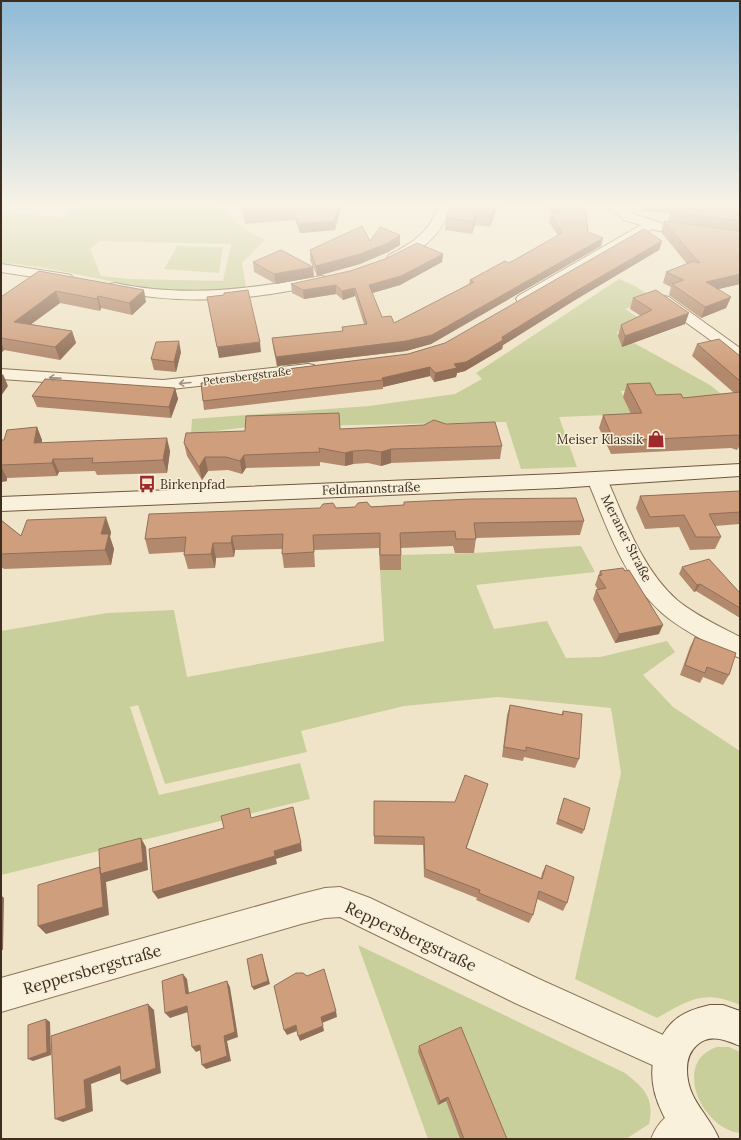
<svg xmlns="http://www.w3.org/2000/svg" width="741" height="1140" font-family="Lora,serif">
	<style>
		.green { fill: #c9cf9b; fill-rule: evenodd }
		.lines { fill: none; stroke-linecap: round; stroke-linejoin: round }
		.street-casing { stroke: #8d765c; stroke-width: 2 }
		.secondary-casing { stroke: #6f573f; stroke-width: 2 }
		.street { fill: #faf1dc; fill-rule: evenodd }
		.secondary { fill: #faf1dc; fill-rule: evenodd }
		.wall { fill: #b2896c }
		.shaded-wall { fill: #916f58 }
		.building { fill: #cf9f7d; stroke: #916f58 }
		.oneway { stroke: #9c907e }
		.labels { text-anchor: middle; stroke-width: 3; stroke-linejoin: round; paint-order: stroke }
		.far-street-label { font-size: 11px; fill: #3d2e20; stroke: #f7eed8 }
		.poi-label { font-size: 13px; fill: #3d2e20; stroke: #f7eed8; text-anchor: end }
		.street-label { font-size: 13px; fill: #3d2e20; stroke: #f7eed8 }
		.near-street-label { font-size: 16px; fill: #3d2e20; stroke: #f7eed8 }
	</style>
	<rect width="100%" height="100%" fill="#f0e4c8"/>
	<path class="green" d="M74 207H223C233 223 248 233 265 240L242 263 246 287C212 291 179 292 146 287 97 281 50 265 1 263V211L64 218ZM100 241 230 244H231L223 281 129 279 101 276 90 249Z
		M177 246 223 247 219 273 164 269Z
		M619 279 633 285 656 299 625 309 644 321 616 333 710 385 735 405 659 403 652 389 621 391 631 414 559 417 577 467 521 469 506 422 248 427 191 434 192 419 369 406 455 394 482 379 476 373Z
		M581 546 595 572 476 585 494 629 547 621 566 658 600 657 667 641 675 652 643 675 673 707 740 751V1005C703 989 689 1000 657 1018L575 979 621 773 611 708 498 697 404 706 301 731 307 752 165 784 138 705 130 707 159 795 300 763 310 799 1 875V631L107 613 174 610 187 677 384 641 380 570H400V555L474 553Z
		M358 945 625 1073C644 1088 655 1098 649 1124L626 1139H502L458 1033 438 1105 446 1101 460 1139H428Z
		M717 1047H729L740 1052V1133C702 1129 671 1062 717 1047Z"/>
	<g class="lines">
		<g class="street-casing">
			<path id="street" d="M438 207H450C444 230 429 244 410 255 403 259 397 263 389 261L387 258 389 255C411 244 430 232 438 207Z
				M608 207H623L634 214 664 224 665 227 664 230 659 231 652 229 528 302 523 303 518 302 516 299 518 296 641 225 624 220Z
				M1 264 66 274 71 275 73 278 71 281 66 282 1 272Z
				M321 276 326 277 328 280 326 283C257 300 185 306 115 291L110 290 108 287 110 284 115 283C186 298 250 289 321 276Z
				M664 296 669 297 740 348V361L734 359 709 339 659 303 657 300 659 297Z
				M308 364 314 365 316 369 314 373 163 390 1 379V369L163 380Z
				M597 473 604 474 607 479C625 520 642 569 677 600 695 615 719 626 740 637V658C726 653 714 646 701 639 687 631 673 623 661 612 623 578 606 524 587 479L590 474Z
				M340 887 370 898 539 979 683 1044 688 1056 683 1068 671 1073 659 1068 515 1003 340 917 325 918 301 924 1 1012V978L301 894 325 888Z
				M687 1105 700 1110 705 1123 700 1136 696 1139H651C658 1121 669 1112 687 1105Z"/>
		</g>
		<g class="secondary-casing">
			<path id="secondary" d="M740 464V476L558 488 1 511V497L558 474Z
				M710 1005H723L740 1011V1046C726 1040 710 1033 697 1045 689 1052 687 1060 687 1070 687 1100 709 1114 719 1139H678C657 1109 644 1079 658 1044 669 1019 684 1011 710 1005Z"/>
		</g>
		<use href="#street" class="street"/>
		<use href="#secondary" class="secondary"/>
	</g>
	<path class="wall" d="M242 207H341L335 230 300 233 295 220 245 224Z
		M498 207 490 227 475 225 472 234 445 230 446 218Z
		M547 207H585L588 232 603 238 601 246 431 344 406 351 277 366 273 347 272 338 342 331V327L364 324 355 296 343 300 336 294 304 299 292 293 291 284 443 254 442 262 400 285 372 293 382 317 394 323 469 284 470 280 509 263 558 236 549 222 551 214H553Z
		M641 207H740V284L718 289 731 297 726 308 701 318 669 295 671 287 663 283 666 272 687 264 661 232 664 221 668 222 670 213 641 211Z
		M370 241 400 245 388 252 360 264 317 276 310 260V250Z
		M662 241 659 250 575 300 503 345 502 349 465 371 457 373 456 377 434 382 430 376 383 387V389L204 410 203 401 279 375V370L408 354 445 343Z
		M253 262 314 277 276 284 254 272Z
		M39 271 146 302 132 315 101 308 100 311 60 303 31 324 72 331 76 343 60 360 4 350 1 353V297Z
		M633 298 685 324 622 347 618 336 621 325 641 316 630 309Z
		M697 344 740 356V447H739L737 450 731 448 611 454 599 428 603 415 631 414 623 397 627 384 656 395 683 398 734 393 692 356Z
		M181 352 176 372 154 370 151 359Z
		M175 388 178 399 171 418 37 407 32 396Z
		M37 427 42 440V443L170 451 167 473 97 475 95 471 59 472 57 476 7 478V481L1 482V440H4Z
		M340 429 502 446 500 459 391 463 381 466 368 463 353 464 345 466 320 462V466L246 468 242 474 228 470 208 471 202 480 187 456 184 443Z
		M740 491V524L715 526 721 537 715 549 690 550 679 527 645 529 636 508 640 496Z
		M404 502 584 521 580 535 476 538 474 553H455L453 546 401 548V570H380L379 548 314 550 315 567 284 568 282 554V549L235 550 234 557 216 558 215 568 188 569 184 555V552L149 554 145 539 336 508 404 505Z
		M1 520 21 536 111 532 110 537 114 549 111 565 4 569 3 568H1Z
		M682 567 740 593V618L696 591 694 592 679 574Z
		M600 571 659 634 615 643 593 599 596 590H598L595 585Z
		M695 637 729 675 723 685 703 677 700 683 680 675 690 647Z
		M510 705 561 715 563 711 579 759 575 768 524 757 523 761 502 757 507 715Z
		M485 793 466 848 541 878 542 873 546 865 567 903 563 911 537 899 533 915 529 923 476 900 477 898 424 877 423 845 374 844V801L455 802Z
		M564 798 584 830 582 834 556 824Z
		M419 1046 507 1139H460L446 1101 438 1105 418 1052Z"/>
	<path class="shaded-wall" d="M338 207H341L335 230 300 233 299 224Z
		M494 207H498L490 227 491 214Z
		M477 213 475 225 472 234 473 221Z
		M400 235V245L388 252 360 264 317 276 316 266Z
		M603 238 601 246 431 344 406 351 277 366 276 357 406 341Z
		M662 241 659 250 575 300 503 345 502 349 465 371 457 373 456 377 434 382 435 373 454 364 502 337 576 291Z
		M443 254 442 262 400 285 369 294V285Z
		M313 267 314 277 276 284 274 274Z
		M740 274V284L702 293 706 282Z
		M336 285V294L304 299 303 290Z
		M355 288V296L343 300 342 291Z
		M144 290 146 302 132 315 129 303Z
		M56 291 60 303 18 334 14 322Z
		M98 296 101 308 100 311 97 299Z
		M731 297 726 308 701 318 705 307Z
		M689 313 685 324 622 347 625 336Z
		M72 331 76 343 60 360 55 347Z
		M179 341 181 352 176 372 174 362Z
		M1 342 4 350 1 353Z
		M260 342 261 352 219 358 217 347Z
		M430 367V376L383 387V380L382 378Z
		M3 374 8 386 1 396V376Z
		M175 388 178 399 171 418 169 407Z
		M37 427 42 440 39 456 34 443Z
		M167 438 170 451 167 473 163 460Z
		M391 449V463L381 466V452Z
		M353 451V464L345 466V453Z
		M244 455 246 468 242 474 240 461Z
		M205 457 208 471 202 480 199 467Z
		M53 459 59 472 57 476 52 463Z
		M1 466 7 478V481L1 482Z
		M106 517 111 532 110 537 114 549 111 565 105 550 101 534Z
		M232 536 235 550 234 557 231 543Z
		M213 543 216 558 215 568 211 554Z
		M700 584 696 591 694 592 697 585Z
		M663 625 659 634 615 643 619 634Z
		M488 784 464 856 466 848Z
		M141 838 146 847 148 870 106 882 109 915 46 934 38 926Z
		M301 843 302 851 276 859 277 864 158 899 153 892 274 851Z
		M1 895 4 898 3 950H1Z
		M262 954 270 984 254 990 252 987Z
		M183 974 187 979 190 1000 186 994Z
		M227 981 230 987 238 1037 227 1041 231 1061 206 1069 202 1065 224 1036Z
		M148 1004 154 1010 161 1073 127 1085 121 1081Z
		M187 1006 191 1011 170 1018 165 1013Z
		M336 1011 337 1017 322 1023 321 1017Z
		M46 1019 50 1022 51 1055 33 1061 28 1059Z
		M296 1025 297 1031 287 1035 284 1030Z
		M323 1026 324 1031 300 1041 298 1036Z
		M200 1045 204 1049 196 1052 192 1047Z
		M120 1066 126 1071 91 1084 93 1111 63 1122 55 1119 84 1080Z
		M448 1097 446 1101 438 1105 440 1101Z"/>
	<path class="building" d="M242 207H338L334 221 299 224 294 211 244 215Z
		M451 207H494L491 214 477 213 473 221 446 218Z
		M556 207H585L588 232 603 238 432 335 406 341 276 357 272 338 343 331 342 327 367 324 355 288 342 291 336 285 303 290 291 284 350 271 385 259 417 243 443 254 401 276 369 285 382 317 391 316 394 323 474 282 470 280 505 261 509 263 562 233 551 214 562 213Z
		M678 207H740V221L670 212Z
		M664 221 740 231V274L706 282 731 297 705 307 672 284 684 280 666 272 694 261 698 263 700 262 695 258Z
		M362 226 370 241 380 227 400 235 388 243 360 254 316 266 310 250Z
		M644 229 662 241 576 291 502 337 503 340 466 362 454 364 457 368 435 373 430 367 382 378 383 380 203 401 201 383 280 374 279 370 408 354 445 343Z
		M281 250 313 267 274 274 253 262Z
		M39 271 144 290 129 303 98 296 97 299 56 291 14 322 72 331 55 347 1 338V297Z
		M248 290 260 342 217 347 207 297 224 295V293Z
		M656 290 689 313 625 336 621 325 652 310 633 298Z
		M719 339 740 356V381L697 344Z
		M179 341 174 362 151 359 156 342Z
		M45 379 175 388 169 407 32 396Z
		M650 383 656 395 681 394 683 398 740 392V436L737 435 614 441 603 415 642 413 627 384Z
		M339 413 340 429 424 425 434 420 446 424 495 422 502 446 391 449 381 452 368 450 353 451 345 453 319 448 320 452 244 455 240 461 226 457H205L199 467 184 443 186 433 245 431 246 416Z
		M37 427 34 443 167 438 163 460 92 463 93 458 67 459H53L52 463 1 465V440H4L7 430Z
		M740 491V512L709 514 721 537H696L684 515 650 517 640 496Z
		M576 498 584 521 474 523 476 539H456L455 531 400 533 401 555H380V533L313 535 314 552 282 554 283 534 232 536 231 543H213L211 554 184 555 186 537 145 539 149 514 320 508 323 504 333 503 336 508 355 507 358 503 367 502 371 507 404 505V502L471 499Z
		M106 517 101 534H109L105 550 1 554V520L21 536 27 520Z
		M709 559 740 593V608L700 584 697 585 682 567Z
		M623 568 625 571 629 570 663 625 619 634 596 590 606 588 598 576 602 575 600 571Z
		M695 637 736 653 729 675 707 667 705 673 685 665Z
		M510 705 563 715V711L582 714 579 759 526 747V751L504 747Z
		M465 775 488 784 466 848 542 879 546 865 574 877 567 903 539 891 533 915 479 893 480 890 425 869 424 837 374 836V801L455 802Z
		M564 798 590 808 584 830 558 819Z
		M293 807 301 843 274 851 275 856 153 892 149 849 224 828 221 816 249 808 251 818Z
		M141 838 143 862 100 874 99 849Z
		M100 867 103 907 38 926V885Z
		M262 954 268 981 252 987 247 959Z
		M324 969 336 1011 321 1017 323 1026 298 1036 296 1025 284 1030 274 986 296 973H303L307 976Z
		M183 974 186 994 227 981 235 1032 224 1036 227 1056 202 1065 200 1045 192 1047 187 1006 165 1013 162 981Z
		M148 1004 156 1068 121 1081 120 1066 84 1080 86 1108 55 1119 51 1036Z
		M46 1019 47 1052 28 1059V1025Z
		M461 1027 507 1139H464L448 1097 440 1101 419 1046Z"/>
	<defs><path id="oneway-shaft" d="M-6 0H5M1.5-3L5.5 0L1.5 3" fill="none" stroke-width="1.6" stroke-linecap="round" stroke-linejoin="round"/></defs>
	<g class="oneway">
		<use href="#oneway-shaft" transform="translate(55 378) rotate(-176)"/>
		<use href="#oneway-shaft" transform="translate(185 383) rotate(175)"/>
	</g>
	<linearGradient id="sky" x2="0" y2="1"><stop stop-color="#8fbad6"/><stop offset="0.56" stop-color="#f8f3e6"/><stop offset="1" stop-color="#f8f3e6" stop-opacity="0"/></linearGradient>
	<rect width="741" height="367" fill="url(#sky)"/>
	<defs>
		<g id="shop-bare" transform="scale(1.38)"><path d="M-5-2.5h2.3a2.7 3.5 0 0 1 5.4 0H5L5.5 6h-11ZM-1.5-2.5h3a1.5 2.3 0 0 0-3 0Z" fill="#9e2a2b" stroke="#f7eed8" stroke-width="2.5" paint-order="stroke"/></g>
		<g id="bus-bare" transform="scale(1.38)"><path d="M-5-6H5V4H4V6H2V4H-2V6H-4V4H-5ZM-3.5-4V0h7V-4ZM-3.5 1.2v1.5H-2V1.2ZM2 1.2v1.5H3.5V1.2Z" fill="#9e2a2b" stroke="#f7eed8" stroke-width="2.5" paint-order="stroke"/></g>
	</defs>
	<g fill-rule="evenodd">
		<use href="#shop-bare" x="656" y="439"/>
		<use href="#bus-bare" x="147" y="484"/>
	</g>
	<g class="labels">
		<g class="far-street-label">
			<text transform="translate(247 376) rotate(-7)" y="4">Petersbergstraße</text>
		</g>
		<g class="poi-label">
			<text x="643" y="444">Meiser Klassik</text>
			<text x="160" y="489" text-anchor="start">Birkenpfad</text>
		</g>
		<g class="street-label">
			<text transform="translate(371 488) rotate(-2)" y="5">Feldmannstraße</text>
			<text transform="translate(627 538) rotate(63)" y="5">Meraner Straße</text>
		</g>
		<g class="near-street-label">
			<text transform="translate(411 936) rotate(25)" y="6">Reppersbergstraße</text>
			<text transform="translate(92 969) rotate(-16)" y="6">Reppersbergstraße</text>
		</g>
	</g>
	<rect width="741" height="1140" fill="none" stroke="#3d2e20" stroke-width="4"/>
</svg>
